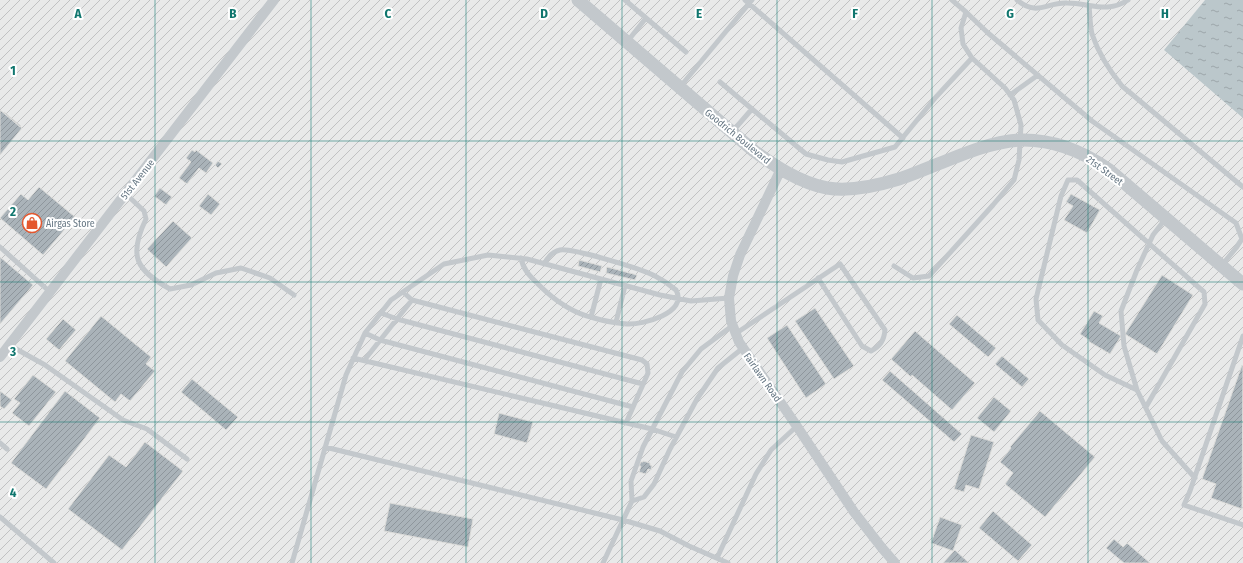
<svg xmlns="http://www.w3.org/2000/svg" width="1243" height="563" font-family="'Fira Sans Condensed',sans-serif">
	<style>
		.industrial { fill: url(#industrial-furrows) }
		.water { fill: url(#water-ripples) }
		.building { fill: url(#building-hatch); stroke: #dcdcda }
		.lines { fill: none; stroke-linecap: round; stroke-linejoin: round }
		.service { stroke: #c3c8cc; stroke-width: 5 }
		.minor { stroke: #c3c8cc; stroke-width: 10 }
		.tertiary { stroke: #c3c8cc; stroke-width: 13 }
		.grid { fill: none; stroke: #0f766e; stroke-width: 1; stroke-opacity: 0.55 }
		.labels { text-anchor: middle; stroke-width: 4; stroke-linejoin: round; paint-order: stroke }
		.street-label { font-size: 10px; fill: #657683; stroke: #fff }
		.poi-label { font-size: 10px; fill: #657683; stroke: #fff; text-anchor: start }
		.grid-label { font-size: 13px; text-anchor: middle; font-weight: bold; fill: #0f766e; stroke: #fff; stroke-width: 4; stroke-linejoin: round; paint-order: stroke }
	</style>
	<defs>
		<pattern id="industrial-furrows" width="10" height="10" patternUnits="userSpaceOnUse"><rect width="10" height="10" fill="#e8e9e9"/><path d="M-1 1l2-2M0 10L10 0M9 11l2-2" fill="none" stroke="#c0c1c2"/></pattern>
		<pattern id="water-ripples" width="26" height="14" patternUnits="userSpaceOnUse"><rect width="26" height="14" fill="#bbc7cb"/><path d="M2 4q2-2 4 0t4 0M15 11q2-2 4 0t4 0" fill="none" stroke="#9ca6aa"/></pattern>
		<pattern id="building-hatch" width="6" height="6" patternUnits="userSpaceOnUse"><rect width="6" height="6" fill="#aab3b9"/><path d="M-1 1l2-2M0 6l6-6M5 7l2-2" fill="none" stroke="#8e969c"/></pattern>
	</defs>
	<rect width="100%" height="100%" fill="#fafaf8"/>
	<path class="industrial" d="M0 0H1243V563H0Z"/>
	<path class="water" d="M1205 0H1243V118L1164 50Z"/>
	<path class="building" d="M0 110 22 128 0 155Z
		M4 112 21 126 20 127 4 113Z
		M192 150 195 152 196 150 213 163 206 173 199 168 187 184 179 178 191 162 186 158Z
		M218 161 222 164 218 168 215 165Z
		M39 187 75 217 43 255 0 218 21 194 28 200Z
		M160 188 172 197 166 205 154 196Z
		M208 194 220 204 211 215 199 206Z
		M1071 194 1100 210 1087 233 1064 220 1073 206 1066 202Z
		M173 221 192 238 166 267 147 249Z
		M0 257 33 285 0 324Z
		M579 260 602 266 600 272 578 266Z
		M607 267 637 275 635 280 606 273Z
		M1162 275 1193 295 1157 354 1125 334Z
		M815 308 854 366 834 379 795 321Z
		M1094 311 1103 316 1099 323 1121 336 1110 354 1088 341 1089 340 1080 334Z
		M957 315 996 348 988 357 949 324Z
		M101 316 151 357 146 364 155 371 130 401 121 394 115 402 65 361Z
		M63 319 76 330 59 350 46 339Z
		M787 325 826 384 806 398 767 338Z
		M915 331 975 383 952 410 912 375 911 377 891 359Z
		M1002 356 1029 379 1022 387 995 364Z
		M1242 365 1243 366 1242 509 1211 498 1216 484 1202 479Z
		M890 371 962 434 954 442 882 380Z
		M33 375 56 392 29 426 12 413 20 403 14 399Z
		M192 379 238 417 226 430 181 392Z
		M0 391 12 400 4 409 0 406Z
		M65 391 100 418 46 489 11 463Z
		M994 397 1011 411 994 432 977 418Z
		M1040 411 1095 457 1045 517 1005 484 1013 473 1000 462 1011 448 1010 447Z
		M499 413 533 422 527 443 494 434Z
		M971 435 994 442 979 489 966 485 964 492 954 489Z
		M145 442 183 471 122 550 68 509 109 455 126 467Z
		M643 461 650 463V465L652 466 651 470 648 469 646 474 639 472 641 466H639L641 462H643Z
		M390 503 473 519 468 547 384 531Z
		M993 511 1032 545 1018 561 979 528Z
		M940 517 962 525 953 551 931 543Z
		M1114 539 1123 547 1127 543 1150 563H1124L1106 548Z
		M955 550 969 563H943Z"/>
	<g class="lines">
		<path class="service" d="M625 0 646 18
			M745 0 903 138
			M952 0 966 12 961 28 963 44 972 58
			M1017 0C1038 17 1046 2 1067 3 1090 3 1107 14 1128 0
			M1089 6C1090 15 1090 26 1092 34 1099 55 1109 70 1122 86L1243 187
			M966 12 988 33 1092 121 1236 223 1242 239 1236 248 1222 265
			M627 42 646 18 686 52
			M720 82 752 109
			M680 87 752 0
			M1010 95 1038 75
			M732 132 752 109 806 154 828 160 842 162 895 147 936 97 972 58 1005 88 1014 100 1021 125 1019 160 1014 180 993 205 929 276 913 278 894 266
			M126 194 144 211 146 219C128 256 136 270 170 289L191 285 216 273 241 268 270 278 294 295
			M1166 218 1153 235 1137 270 1121 311 1124 346 1137 390 1162 441 1195 478
			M0 247 50 292
			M521 258C523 270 531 277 539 285 555 301 572 313 594 318 604 321 616 323 627 324 642 325 689 313 676 290 670 285 663 280 655 276 642 269 573 248 560 250 553 251 548 257 544 264
			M403 292 412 300
			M381 313 397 319 643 384
			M591 317 601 279
			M616 322 625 286
			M732 326 701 349 682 372 643 447 631 481 632 501 644 497 654 484 670 449 697 399 718 368 743 348
			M365 333 380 340 633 407
			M735 334 840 264 885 330C884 341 880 346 871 351L862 346 818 278
			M1243 336 1190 491 1184 505 1243 525
			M9 345 45 365 123 420 147 429 187 459
			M353 358 652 429 676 437
			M366 362V358L412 300 642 360 647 364 648 373 626 423
			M1137 390 1105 375 1062 345 1038 320 1036 299 1061 196 1068 180H1077L1204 292 1205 304 1146 407
			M0 443 7 449
			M325 447 623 520 660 531 689 546 728 563
			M0 517 54 563
			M717 558 756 474 771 450 797 426
			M292 563 346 375 365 333 391 300 444 264 488 255 527 259 660 295 691 301 729 298
			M603 563 632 501"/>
		<path class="minor" d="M781 169 740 255 733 276 729 298 731 321 739 342 794 422 854 512 882 548 895 563
			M0 357 274 0"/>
		<path class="tertiary" d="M578 0 754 151C775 166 800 183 827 188 850 192 876 186 899 179 936 167 981 142 1020 140 1053 139 1082 151 1108 169L1243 284"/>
	</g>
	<path class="grid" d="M155 0V563M311 0V563M466 0V563M622 0V563M777 0V563M932 0V563M1088 0V563M0 141H1243M0 282H1243M0 422H1243"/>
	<defs>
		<g id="shop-ring" transform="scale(1)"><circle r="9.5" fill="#fff" stroke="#e4572e" stroke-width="1.5"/><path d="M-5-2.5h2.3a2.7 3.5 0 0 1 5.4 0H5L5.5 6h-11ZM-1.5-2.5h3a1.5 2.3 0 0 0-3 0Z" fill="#e4572e"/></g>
	</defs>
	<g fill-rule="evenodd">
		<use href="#shop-ring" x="32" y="223"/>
	</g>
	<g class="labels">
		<g class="street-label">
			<text transform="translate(738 136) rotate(39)" y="4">Goodrich Boulevard</text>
			<text transform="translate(1105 170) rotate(36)" y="4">21st Street</text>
			<text transform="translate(137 179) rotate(-52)" y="4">51st Avenue</text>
			<text transform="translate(763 377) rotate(55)" y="4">Fairlawn Road</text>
		</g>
		<g class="poi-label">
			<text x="46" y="227">Airgas Store</text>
		</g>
	</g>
	<g class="grid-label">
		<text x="78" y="18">A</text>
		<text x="233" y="18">B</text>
		<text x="388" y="18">C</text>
		<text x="544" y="18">D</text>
		<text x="699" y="18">E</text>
		<text x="855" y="18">F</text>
		<text x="1010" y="18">G</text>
		<text x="1165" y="18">H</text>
		<text x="13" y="75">1</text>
		<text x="13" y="216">2</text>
		<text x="13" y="356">3</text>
		<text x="13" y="497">4</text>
	</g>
</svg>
